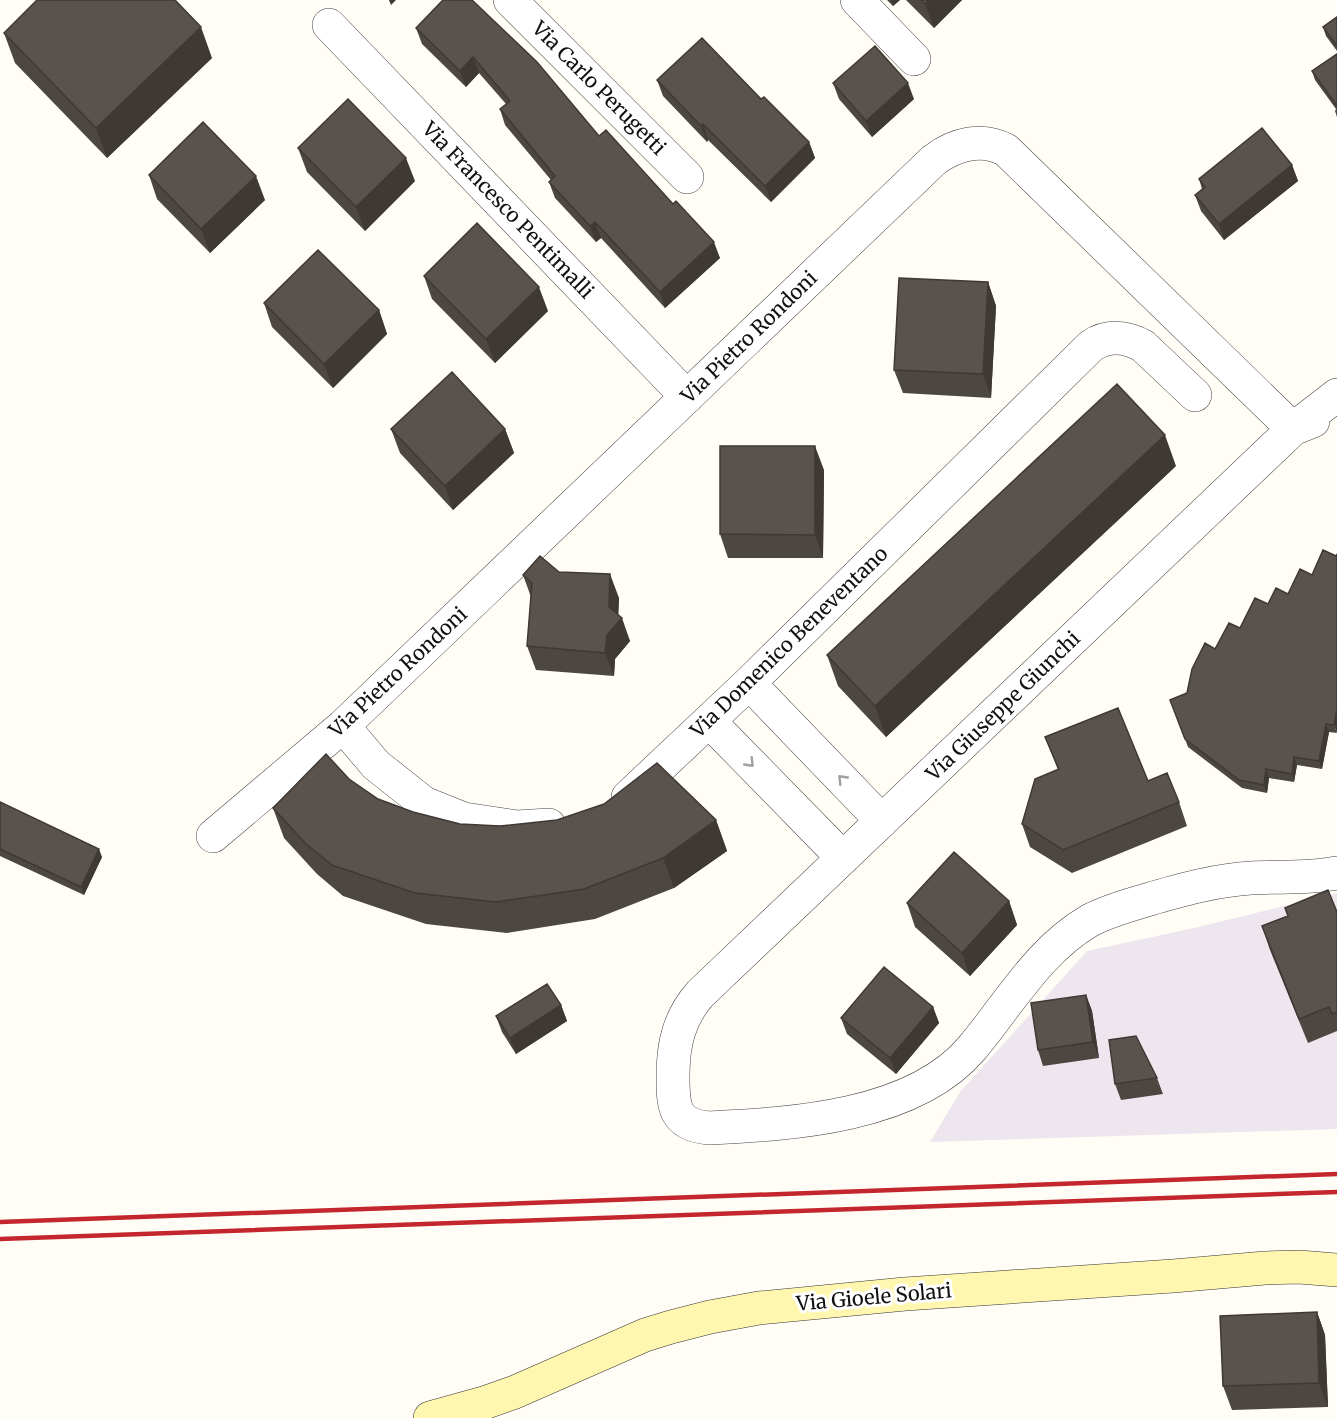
<svg xmlns="http://www.w3.org/2000/svg" width="1337" height="1418" font-family="Merriweather,serif">
	<style>
		.industrial { fill: #eee6ef }
		.lines { fill: none; stroke-linecap: round; stroke-linejoin: round }
		.street-casing { stroke: #444; stroke-width: 34 }
		.secondary-casing { stroke: #333; stroke-width: 34 }
		.street { stroke: #fff; stroke-width: 33 }
		.secondary { stroke: #fff6b0; stroke-width: 33 }
		.rail { stroke: #c4262e; stroke-width: 4.5 }
		.wall { fill: #4d4742 }
		.shaded-wall { fill: #3f3936 }
		.building { fill: #5a524d; stroke: #3f3936; stroke-width: 1.5 }
		.oneway { stroke: #a0a0a0 }
		.labels { text-anchor: middle; stroke-width: 6; stroke-linejoin: round; paint-order: stroke }
		.street-label { font-size: 20px; fill: #111; stroke: #fff }
	</style>
	<rect width="100%" height="100%" fill="#fffdf5"/>
	<path class="industrial" d="M1337 893V1129L930 1142 960 1092 1087 951 1194 928Z"/>
	<g class="lines">
		<g class="street-casing">
			<path id="street" d="M510 0 687 177
				M857 0 914 59
				M329 25 687 397
				M1337 395 1293 429 700 994C679 1018 673 1044 673 1076 673 1105 673 1125 709 1128 792 1124 914 1117 972 1048 1008 1005 1039 950 1089 921 1109 910 1131 905 1153 898 1185 889 1217 880 1251 878 1280 876 1308 879 1337 873
				M749 683 882 821
				M709 721 843 858
				M343 726 376 765 424 803 464 819 517 827 549 825
				M628 797 749 683 1091 346C1107 335 1126 336 1143 346L1195 395
				M213 836 343 726 934 160C955 144 982 137 1006 150L1293 429 1313 421"/>
		</g>
		<g class="secondary-casing">
			<path id="secondary" d="M430 1418 484 1403 515 1392 645 1335 671 1327 710 1317 759 1308 905 1294 1173 1276 1265 1268 1299 1267 1337 1270"/>
		</g>
		<use href="#street" class="street"/>
		<use href="#secondary" class="secondary"/>
		<path class="rail" d="M0 1222 1337 1174
			M0 1239 1337 1192"/>
	</g>
	<path class="wall" d="M443 0 599 136 720 258 665 308 601 238 596 242 555 198 549 182 551 180 505 125 500 109 506 104 479 73 466 87 422 44 416 28Z
		M887 0H900L893 6Z
		M906 0H962L934 28Z
		M1337 17V51L1326 36 1323 27Z
		M4 33 212 58 107 158 15 63Z
		M1337 54V117L1335 111 1336 109 1315 80 1312 71Z
		M657 80 761 99 809 142 815 158 771 202 708 140 707 142 663 96Z
		M833 83 914 99 872 137 839 99Z
		M298 148 415 181 365 231 307 172Z
		M1292 165 1298 181 1224 240 1201 211 1195 195 1202 189 1199 179Z
		M149 175 265 200 210 253 157 199Z
		M424 276 548 311 495 363 432 299Z
		M988 282 996 306 991 398 903 393 894 370Z
		M264 303 379 310 387 334 333 388 272 327Z
		M391 429H505L514 453 453 510 400 453Z
		M1176 466 886 737 838 686 827 655Z
		M824 470 823 558H728L720 534Z
		M559 572 619 598 618 615 630 641 615 659 614 676 536 670 527 646 531 597 523 575Z
		M1288 594 1337 733 1329 732 1322 769 1297 765 1294 782 1269 778 1267 793 1242 788 1188 747 1170 700 1187 693 1215 649 1268 604Z
		M1045 737 1148 781 1179 802 1187 826 1072 873 1030 847 1022 824 1058 770Z
		M349 779 378 799 413 812 460 824 500 826 716 820 727 851 674 888 595 919 507 933 426 924 343 896 317 874 284 838 273 808Z
		M0 802 102 857 84 895 0 856Z
		M1009 901 1017 925 970 976 915 927 907 903Z
		M1337 912V1031L1308 1043 1270 950 1262 926Z
		M1086 995 1092 1011 1099 1058 1043 1066 1038 1050Z
		M561 1005 567 1021 516 1054 502 1032 496 1016Z
		M933 1007 939 1023 896 1074 847 1034 841 1018Z
		M1157 1078 1163 1094 1121 1100 1115 1084Z
		M1317 1312 1325 1335 1328 1407 1232 1410 1223 1386Z"/>
	<path class="shaded-wall" d="M389 0H396L391 5Z
		M891 0H900L893 6Z
		M929 0H962L934 28 925 4Z
		M201 27 212 58 107 158 96 128Z
		M473 57 479 73 466 87 460 71Z
		M908 83 914 99 872 137 866 121Z
		M703 124 708 140 707 142 701 126Z
		M809 142 815 158 771 202 765 186Z
		M406 158 415 181 365 231 356 207Z
		M1292 165 1298 181 1224 240 1219 224Z
		M256 176 265 200 210 253 201 229Z
		M595 222 601 238 596 242 590 226Z
		M714 242 720 258 665 308 660 292Z
		M988 282 996 306 991 398 983 374Z
		M539 287 548 311 495 363 486 339Z
		M379 310 387 334 333 388 324 364Z
		M505 429 514 453 453 510 445 486Z
		M1165 435 1176 466 886 737 875 706Z
		M815 446 824 470 823 558 815 535Z
		M610 574 619 598 618 623 622 618 630 641 615 659 614 676 605 653Z
		M1337 709V733L1334 725Z
		M1326 724 1329 732 1322 769 1319 761Z
		M1294 757 1297 765 1294 782 1292 774Z
		M1266 769 1269 778 1267 793 1264 785Z
		M716 820 727 851 674 888 663 858Z
		M99 849 102 857 84 895 81 887Z
		M1009 901 1017 925 970 976 962 953Z
		M1086 995 1092 1011 1099 1058 1093 1042Z
		M561 1005 567 1021 516 1054 510 1038Z
		M933 1007 939 1023 896 1074 890 1058Z
		M1317 1312 1325 1335 1328 1407 1319 1383Z"/>
	<path class="building" d="M37 0H175L201 27 96 128 4 33Z
		M443 0H472L537 62 599 136 606 130 673 204 676 201 714 242 660 292 595 222 590 226 549 182 555 176 500 109 510 101 473 57 460 71 416 28Z
		M921 0H929L925 4Z
		M1337 17V46L1323 27Z
		M702 38 761 99 764 97 809 142 765 186 703 124 701 126 657 80Z
		M875 46 908 83 866 121 833 83Z
		M1337 54V106L1312 71Z
		M348 99 406 158 356 207 298 148Z
		M203 122 256 176 201 229 149 175Z
		M1262 128 1292 165 1219 224 1195 195 1205 187 1199 179Z
		M477 223 539 287 486 339 424 276Z
		M318 250 379 310 324 364 264 303Z
		M899 278 988 282 983 374 894 370Z
		M452 372 505 429 445 486 391 429Z
		M1117 384 1165 435 875 706 827 655Z
		M720 446H815V535L720 534Z
		M1323 550 1336 556 1337 554V709L1334 725 1326 724 1319 761 1294 757 1292 774 1266 769 1264 785 1239 780 1185 739 1170 700 1187 693 1192 669 1205 643 1215 649 1229 623 1240 628 1255 598 1268 604 1276 588 1288 594 1300 569 1312 575Z
		M540 556 559 572 610 574 609 607 622 618 607 635 605 653 527 646 532 583 523 575Z
		M1118 708 1148 781 1167 773 1179 802 1063 850 1022 824 1035 779 1059 769 1045 737Z
		M326 754 349 779 378 799 413 812 460 824 500 826 557 820 604 804 657 763 716 820 663 858 584 889 496 902 415 893 332 865 306 844 273 808Z
		M0 802 99 849 81 887 0 849Z
		M954 852 1009 901 962 953 907 903Z
		M1328 890 1337 912V1012L1332 1014 1329 1007 1299 1019 1262 926 1288 916 1285 908Z
		M884 967 933 1007 890 1058 841 1018Z
		M547 984 561 1005 510 1038 496 1016Z
		M1086 995 1093 1042 1038 1050 1031 1003Z
		M1136 1036 1157 1078 1115 1084 1109 1040Z
		M1317 1312 1319 1383 1223 1386 1220 1316Z"/>
	<defs><path id="oneway-chevron" d="M-2-3.5L2.5 0L-2 3.5" fill="none" stroke-width="1.6" stroke-linecap="round" stroke-linejoin="round" transform="scale(1.5)"/></defs>
	<g class="oneway">
		<use href="#oneway-chevron" transform="translate(750 763) rotate(46)"/>
		<use href="#oneway-chevron" transform="translate(842 779) rotate(-134)"/>
	</g>
	<g class="labels">
		<g class="street-label">
			<text transform="translate(599 88) rotate(45)" y="7">Via Carlo Perugetti</text>
			<text transform="translate(508 210) rotate(46)" y="7">Via Francesco Pentimalli</text>
			<text transform="translate(749 337) rotate(-44)" y="7">Via Pietro Rondoni</text>
			<text transform="translate(789 642) rotate(-44)" y="7">Via Domenico Beneventano</text>
			<text transform="translate(398 672) rotate(-43)" y="7">Via Pietro Rondoni</text>
			<text transform="translate(1003 706) rotate(-44)" y="7">Via Giuseppe Giunchi</text>
			<text transform="translate(874 1297) rotate(-5)" y="7">Via Gioele Solari</text>
		</g>
	</g>
</svg>
